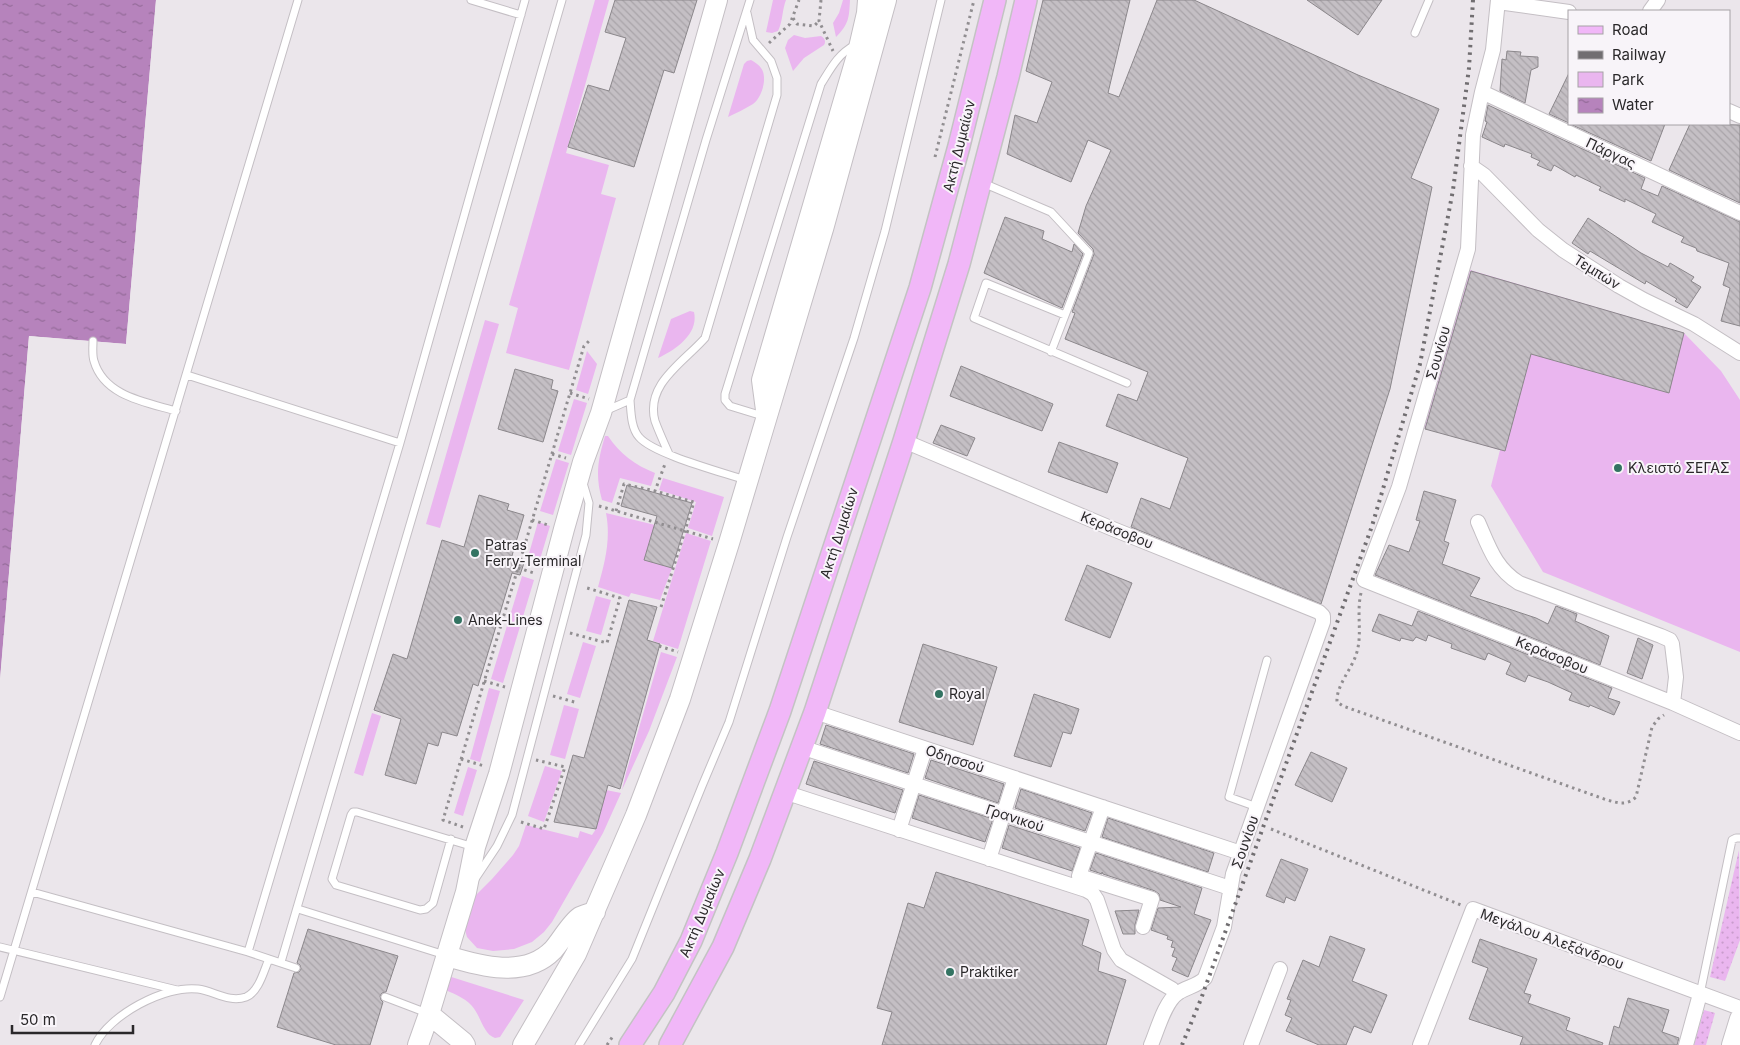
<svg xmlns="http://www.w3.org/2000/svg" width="1740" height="1045" font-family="Inter,sans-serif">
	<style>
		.green { fill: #eab6ef }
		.park { fill: url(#park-dots) }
		.water { fill: url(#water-ripples) }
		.pier { fill: #ebe6eb }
		.building { fill: url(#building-back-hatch); stroke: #8b878b }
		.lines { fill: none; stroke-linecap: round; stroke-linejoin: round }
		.service-casing { stroke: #c4bfc4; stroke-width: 9 }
		.minor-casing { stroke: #c4bfc4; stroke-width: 16 }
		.secondary-casing { stroke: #c4bfc4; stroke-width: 22 }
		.primary-casing { stroke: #c3c3c3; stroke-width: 24 }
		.path { stroke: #918e91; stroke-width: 3; stroke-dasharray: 2.5 4; stroke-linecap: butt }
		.service { stroke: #fff; stroke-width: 7 }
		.minor { stroke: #fff; stroke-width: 14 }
		.secondary { stroke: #fff; stroke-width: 20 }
		.primary { stroke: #f1b7f8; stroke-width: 21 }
		.rail { stroke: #716e71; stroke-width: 4; stroke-dasharray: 2.5 5; stroke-linecap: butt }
		.poi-dot { fill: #337362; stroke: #f8f4f9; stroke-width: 2 }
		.labels { text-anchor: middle; stroke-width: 4; stroke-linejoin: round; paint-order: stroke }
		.street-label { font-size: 14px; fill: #2a282a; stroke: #f8f4f9 }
		.poi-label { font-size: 14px; fill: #2a282a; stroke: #f8f4f9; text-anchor: start }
	</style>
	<defs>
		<pattern id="park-dots" width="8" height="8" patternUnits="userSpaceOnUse" patternTransform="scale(1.25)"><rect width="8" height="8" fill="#eab6ef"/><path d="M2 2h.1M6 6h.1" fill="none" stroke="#c99ccd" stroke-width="1.8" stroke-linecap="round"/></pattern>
		<pattern id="water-ripples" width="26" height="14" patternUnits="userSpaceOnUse" patternTransform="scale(1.25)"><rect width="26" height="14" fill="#b683bc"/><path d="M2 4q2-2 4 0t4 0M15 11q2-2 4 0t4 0" fill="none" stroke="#946b99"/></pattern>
		<pattern id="building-back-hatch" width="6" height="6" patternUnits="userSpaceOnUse" patternTransform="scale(1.25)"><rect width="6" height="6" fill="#c4bfc4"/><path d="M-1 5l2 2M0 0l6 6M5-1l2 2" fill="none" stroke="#a9a4a9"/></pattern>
	</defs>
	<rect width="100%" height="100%" fill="#ebe6eb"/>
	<path class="green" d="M595 0H609L566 153 609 165 601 194 616 198 569 370 506 353 518 308 509 305Z
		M773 0H786C782 10 783 21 778 31L772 33 766 32Z
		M843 0H850C849 18 849 24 836 37L833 23 839 13Z
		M794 35 805 38 821 36C825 38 826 42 824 45L804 58 793 71 785 48 788 40Z
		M751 60C755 62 759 65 761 68 768 77 762 98 753 104 745 109 736 113 728 117L744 64 747 61Z
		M1470 270 1684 333 1721 371 1740 400V652L1543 572 1491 486 1500 450 1424 428Z
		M690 311 694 312C699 334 675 350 658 358L671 319Z
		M485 320 499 324 440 528 426 524Z
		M587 351 597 364 588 394 576 390Z
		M574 399 587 403 571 455 558 451Z
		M605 436H608C620 454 635 465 655 473L651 486 620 478 612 503 602 500C595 475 598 460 605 436Z
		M556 459 569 463 553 515 540 511Z
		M663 478 724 497 712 536 688 528 696 502 659 490Z
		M606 513 655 525 645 559 672 568 660 600 631 593 629 597 598 587C605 562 611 539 606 513Z
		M538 522 550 526 538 566 531 564 533 558 528 557Z
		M686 533 711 541 678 649 653 641Z
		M522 576 534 580 503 683 491 679Z
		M596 596 611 600 601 635 586 631Z
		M583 642 596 646 580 698 567 694Z
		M661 652 677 657 649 731 622 790 626 773Z
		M489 688 500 691 480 762 470 759Z
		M564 705 579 709 565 759 550 755Z
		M372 713 381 716 363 776 354 773Z
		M545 766 562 771 544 822 528 816Z
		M468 767 477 770 463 816 454 813Z
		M606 790 621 793 603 833 552 922 544 932 532 942 514 949 493 951 477 948 467 937 465 930 472 899 492 879 513 855 519 846 526 825 578 838 580 831 592 835 596 829Z
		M445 975 524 1000 500 1037 495 1038C483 1034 481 1016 472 1006 464 997 452 993 441 988Z"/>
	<path class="park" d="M1739 850 1740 940 1725 981 1710 977Z
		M1704 1010 1715 1013 1706 1045H1694Z"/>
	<path class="water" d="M0 0H156L126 344 29 336 0 679Z"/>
	<path class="pier" d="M156 0H159L129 345 126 347 32 338 2 679 0 681 29 336 126 344Z"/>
	<path class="building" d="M615 0H697L674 73 664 70 634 167 568 147 588 85 609 91 626 38 605 32Z
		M1043 0H1130L1108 93 1119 97 1157 0H1194L1358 75 1439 109 1411 178 1432 187 1390 389 1321 604 1131 527 1141 498 1170 509 1188 458 1106 426 1118 394 1137 401 1148 372 1065 339 1075 313 1072 312 1094 254 1093 249 1078 233 1086 206 1111 150 1088 140 1071 182 1007 154 1015 115 1037 123 1052 82 1026 71Z
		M1307 0H1382L1358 35Z
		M1507 51 1521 52 1520 56 1538 57V67L1531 70 1525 103 1500 91 1502 59 1506 60Z
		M1569 73V123L1549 114Z
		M1488 105 1645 178 1641 189 1658 196 1662 186 1740 222V326L1721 321 1730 288 1723 285 1729 263 1697 251 1696 248 1681 242 1684 237 1652 222 1656 214 1625 199V202L1599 190 1601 187 1576 175 1575 177 1554 165 1551 171 1537 165 1540 161 1531 157 1532 154 1505 144 1504 147 1482 137 1487 122 1485 121Z
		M1570 124H1665L1651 161Z
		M1690 124 1740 125V203L1669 170Z
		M1005 217 1044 231 1042 239 1072 252 1074 244 1083 254 1062 308 984 273Z
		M1588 218 1641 253 1668 267 1670 263 1694 277 1691 281 1701 287 1687 308 1675 301 1677 299 1646 281 1645 284 1590 251 1588 254 1572 243Z
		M1471 271 1684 333 1669 393 1531 354 1505 451 1425 429Z
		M961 366 1053 404 1042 431 950 396Z
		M515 369 553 380 551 389 558 391 543 442 498 429Z
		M941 425 975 438 967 456 933 443Z
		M1059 442 1118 463 1107 493 1048 472Z
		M627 485 692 503 672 568 644 560 657 516 621 506Z
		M1424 491 1456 500 1444 541 1449 543 1442 564 1480 578 1470 596 1536 618 1548 624 1556 606 1577 614 1575 621 1609 636 1600 665 1375 575 1389 545 1409 552 1420 521 1416 520Z
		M479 495 509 504 507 510 524 515 511 559 524 563 520 575 512 573 478 686 473 684 457 736 442 732 438 746 428 743 416 784 385 775 401 719 374 710 393 654 407 659 442 540 464 547Z
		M1087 565 1132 583 1110 638 1065 620Z
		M629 600 657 607 647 640 660 644 620 789 608 785 596 829 554 822 573 755 584 758Z
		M1418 611 1612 688 1608 698 1620 702 1614 715 1590 705 1589 707 1569 700 1572 693 1548 682 1528 675 1525 682 1506 674 1511 663 1488 653 1485 660 1451 648 1452 644 1428 635 1426 641 1416 637 1413 641 1401 638 1400 641 1372 631 1379 614 1412 626Z
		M1638 638 1653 645 1642 679 1627 673Z
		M923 644 997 667 973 745 899 722Z
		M1034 694 1079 709 1071 734 1063 732 1051 767 1014 756Z
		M826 725 914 754 908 773 820 744Z
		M1311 752 1347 768 1332 802 1295 785Z
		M931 760 1004 784 998 803 925 778Z
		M814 761 903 790 895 813 806 784Z
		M1021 789 1092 813 1085 831 1015 808Z
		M919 795 993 819 985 842 912 818Z
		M1108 818 1214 853 1208 872 1102 837Z
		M1009 825 1080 848 1072 871 1002 848Z
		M1096 853 1202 888 1194 914 1211 920 1188 977 1172 970 1177 958 1172 956 1175 948 1171 947 1173 941 1167 939 1168 936 1151 930 1158 908 1181 907 1160 900 1159 894 1155 891 1103 874 1102 872V874L1090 870Z
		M1281 859 1308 869 1295 901 1286 897 1284 903 1266 896Z
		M936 872 1089 920 1082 945 1101 953 1098 971 1126 980 1106 1045H882L892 1012 877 1008 908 903 924 908Z
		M1139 910 1135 925V934H1123L1115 911Z
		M308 929 398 956 386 992 382 993 380 996 381 1000 383 1002 370 1045H336L277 1027 294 973 299 972 301 969 300 965 297 963Z
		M1330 936 1365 949 1352 981 1387 995 1371 1033 1354 1026 1346 1045H1319L1286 1031 1292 1018 1285 1015 1291 1000 1287 999 1303 960 1319 967Z
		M1480 939 1537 959 1524 993 1531 995 1528 1003 1570 1018 1566 1030 1603 1043 1602 1045H1520L1523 1037 1469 1019 1488 968 1472 962Z
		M1628 998 1669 1010 1662 1032 1679 1038 1677 1045H1609L1614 1026 1619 1028Z"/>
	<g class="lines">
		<g class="service-casing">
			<path id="service" d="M471 0 521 15
				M1415 33 1429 0
				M983 183 1051 212 1089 253 1051 352
				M1065 315 986 283 974 318 1127 383
				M93 341C93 347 92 355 94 361 104 396 145 402 176 411
				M187 375 400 443
				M605 411 630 400
				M766 417 730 406 725 400V394L821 84C831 68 838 54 855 45
				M669 454C664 443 659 432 655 421 645 384 684 362 705 338L777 95V78L771 61 753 40 747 13
				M745 480C722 472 653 454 639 437 631 428 631 412 630 400L706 140 750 0
				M1257 807 1229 797 1267 660
				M451 839 433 903 426 909 420 910 336 885 332 879 351 815 353 812H357L474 847
				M475 879 497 846 512 815 586 535 589 503 583 483
				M32 892 248 952 296 968
				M298 909 445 955
				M0 947 177 990
				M248 952 400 443 525 0
				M281 962 432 450 562 0
				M1700 994 1732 840 1736 838H1740
				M0 997 298 0
				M385 997 427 1013
				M95 1045C109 1015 165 985 198 989 214 991 229 1003 246 997 259 992 264 970 269 959
				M579 1045 632 959 702 786 729 722 787 537 854 338 885 231 941 0"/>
		</g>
		<g class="minor-casing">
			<path id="minor" d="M1498 0 1493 50 1482 92 1473 135 1468 249 1399 487 1364 580 1673 703 1740 733
				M1498 2 1569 12
				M1650 11 1658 0
				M1482 92 1740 213
				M1729 111 1740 116
				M1471 166 1484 175 1538 230 1563 250 1619 286 1644 300 1694 324 1740 353
				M904 441 1113 529 1319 612 1323 616V622L1233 874 1224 927 1205 978C1198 986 1186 987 1178 993 1165 1001 1157 1031 1151 1045
				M1478 522C1489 547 1495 568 1519 583L1661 636 1670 640 1672 644 1676 677 1673 703
				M815 712 1241 853
				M801 747 1230 888
				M784 792 1086 890 1093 894 1097 900 1114 950 1121 960 1172 989 1175 994
				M899 830 925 749
				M989 859 1015 778
				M1079 876 1152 899 1143 927
				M1082 884 1079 876 1103 807
				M1251 1045 1280 969
				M1420 1045 1473 909 1740 1008
				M1686 1045 1700 994"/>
		</g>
		<g class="secondary-casing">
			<path id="secondary" d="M766 410 762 380 858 52 867 13 868 0
				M447 956C480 966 525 979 553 950 561 941 571 923 580 917 585 915 590 913 595 912
				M429 1014 463 1042 465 1045
				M418 1045 429 1014 466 892 475 847 499 774 564 529 583 462 601 413 717 0
				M523 1045 576 954 636 815 680 699 729 543 823 229 886 0
				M1732 1045 1740 1019"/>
		</g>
		<g class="primary-casing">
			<path id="primary" d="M630 1045 664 993 691 941 727 853 780 711 920 288 959 146 995 0
				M670 1045 723 947 760 859 815 712 904 441 959 264 1008 77 1026 0"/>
		</g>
		<path class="path" d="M821 0 819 21 833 51
			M793 18 797 24 814 26 819 21
			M769 43 790 24 799 0
			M935 157 974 0
			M570 393 589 399
			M552 454 566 458
			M599 506 713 539
			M616 511 624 484 655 491
			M532 520 548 525
			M518 568 534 573
			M1361 593C1356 614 1363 635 1356 655 1351 670 1336 686 1337 702L1343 706 1607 800C1618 803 1627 806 1636 797L1652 727 1658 719 1664 715
			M661 607 694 502 655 491 665 464
			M570 633 607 643 620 598 584 587
			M659 646 678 652
			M484 681 505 687
			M553 696 578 703
			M461 759 484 766
			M521 822 544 829 565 767 536 760
			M463 827 443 820 584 346 590 340
			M1271 829 1461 905
			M607 1045 613 1036"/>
		<use href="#service" class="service"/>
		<use href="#minor" class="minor"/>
		<use href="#secondary" class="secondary"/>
		<use href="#primary" class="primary"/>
		<path class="rail" d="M1182 1045 1201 999 1372 526 1420 364 1453 190 1469 68 1473 0"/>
	</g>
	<g class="poi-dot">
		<circle cx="1618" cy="468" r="5"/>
		<circle cx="475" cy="553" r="5"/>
		<circle cx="458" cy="620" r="5"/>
		<circle cx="939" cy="694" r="5"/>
		<circle cx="950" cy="972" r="5"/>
	</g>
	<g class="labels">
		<g class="street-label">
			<text transform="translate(959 146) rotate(-76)" y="5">Ακτή Δυμαίων</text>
			<text transform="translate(1611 153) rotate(25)" y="5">Πάργας</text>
			<text transform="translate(1597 272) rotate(32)" y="5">Τεμπών</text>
			<text transform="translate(1438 353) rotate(-74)" y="5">Σουνίου</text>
			<text transform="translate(1117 530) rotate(22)" y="5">Κεράσοβου</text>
			<text transform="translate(839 533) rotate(-72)" y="5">Ακτή Δυμαίων</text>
			<text transform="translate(1552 655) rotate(22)" y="5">Κεράσοβου</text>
			<text transform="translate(955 759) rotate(18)" y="5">Οδησσού</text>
			<text transform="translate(1015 818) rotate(18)" y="5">Γρανικού</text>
			<text transform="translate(1245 842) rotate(-71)" y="5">Σουνίου</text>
			<text transform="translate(702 913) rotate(-67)" y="5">Ακτή Δυμαίων</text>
			<text transform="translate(1552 939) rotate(20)" y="5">Μεγάλου Αλεξάνδρου</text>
		</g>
		<g class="poi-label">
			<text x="1628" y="473">Κλειστό ΣΕΓΑΣ</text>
			<text x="485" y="550">Patras<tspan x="485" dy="16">Ferry-Terminal</tspan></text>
			<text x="468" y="625">Anek-Lines</text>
			<text x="949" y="699">Royal</text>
			<text x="960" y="977">Praktiker</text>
		</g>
	</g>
	<rect x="1568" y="10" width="162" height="115" fill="#f8f4f9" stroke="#a6a2a6"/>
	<rect x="1578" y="26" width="25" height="8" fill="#f1b7f8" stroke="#a6a2a6"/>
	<text x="1612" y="35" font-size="15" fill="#2a282a">Road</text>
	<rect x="1578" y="51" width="25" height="8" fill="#716e71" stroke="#a6a2a6"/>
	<text x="1612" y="60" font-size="15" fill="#2a282a">Railway</text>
	<rect x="1578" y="72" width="25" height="15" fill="#eab6ef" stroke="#a6a2a6"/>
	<text x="1612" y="85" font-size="15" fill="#2a282a">Park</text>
	<rect x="1578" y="98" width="25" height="15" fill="url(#water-ripples)" stroke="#a6a2a6"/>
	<text x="1612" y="110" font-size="15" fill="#2a282a">Water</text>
	<path d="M12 1025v8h121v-8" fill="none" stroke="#2a282a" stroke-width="2.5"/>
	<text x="20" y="1025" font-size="15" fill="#2a282a" stroke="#f8f4f9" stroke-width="4" paint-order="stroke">50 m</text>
</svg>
